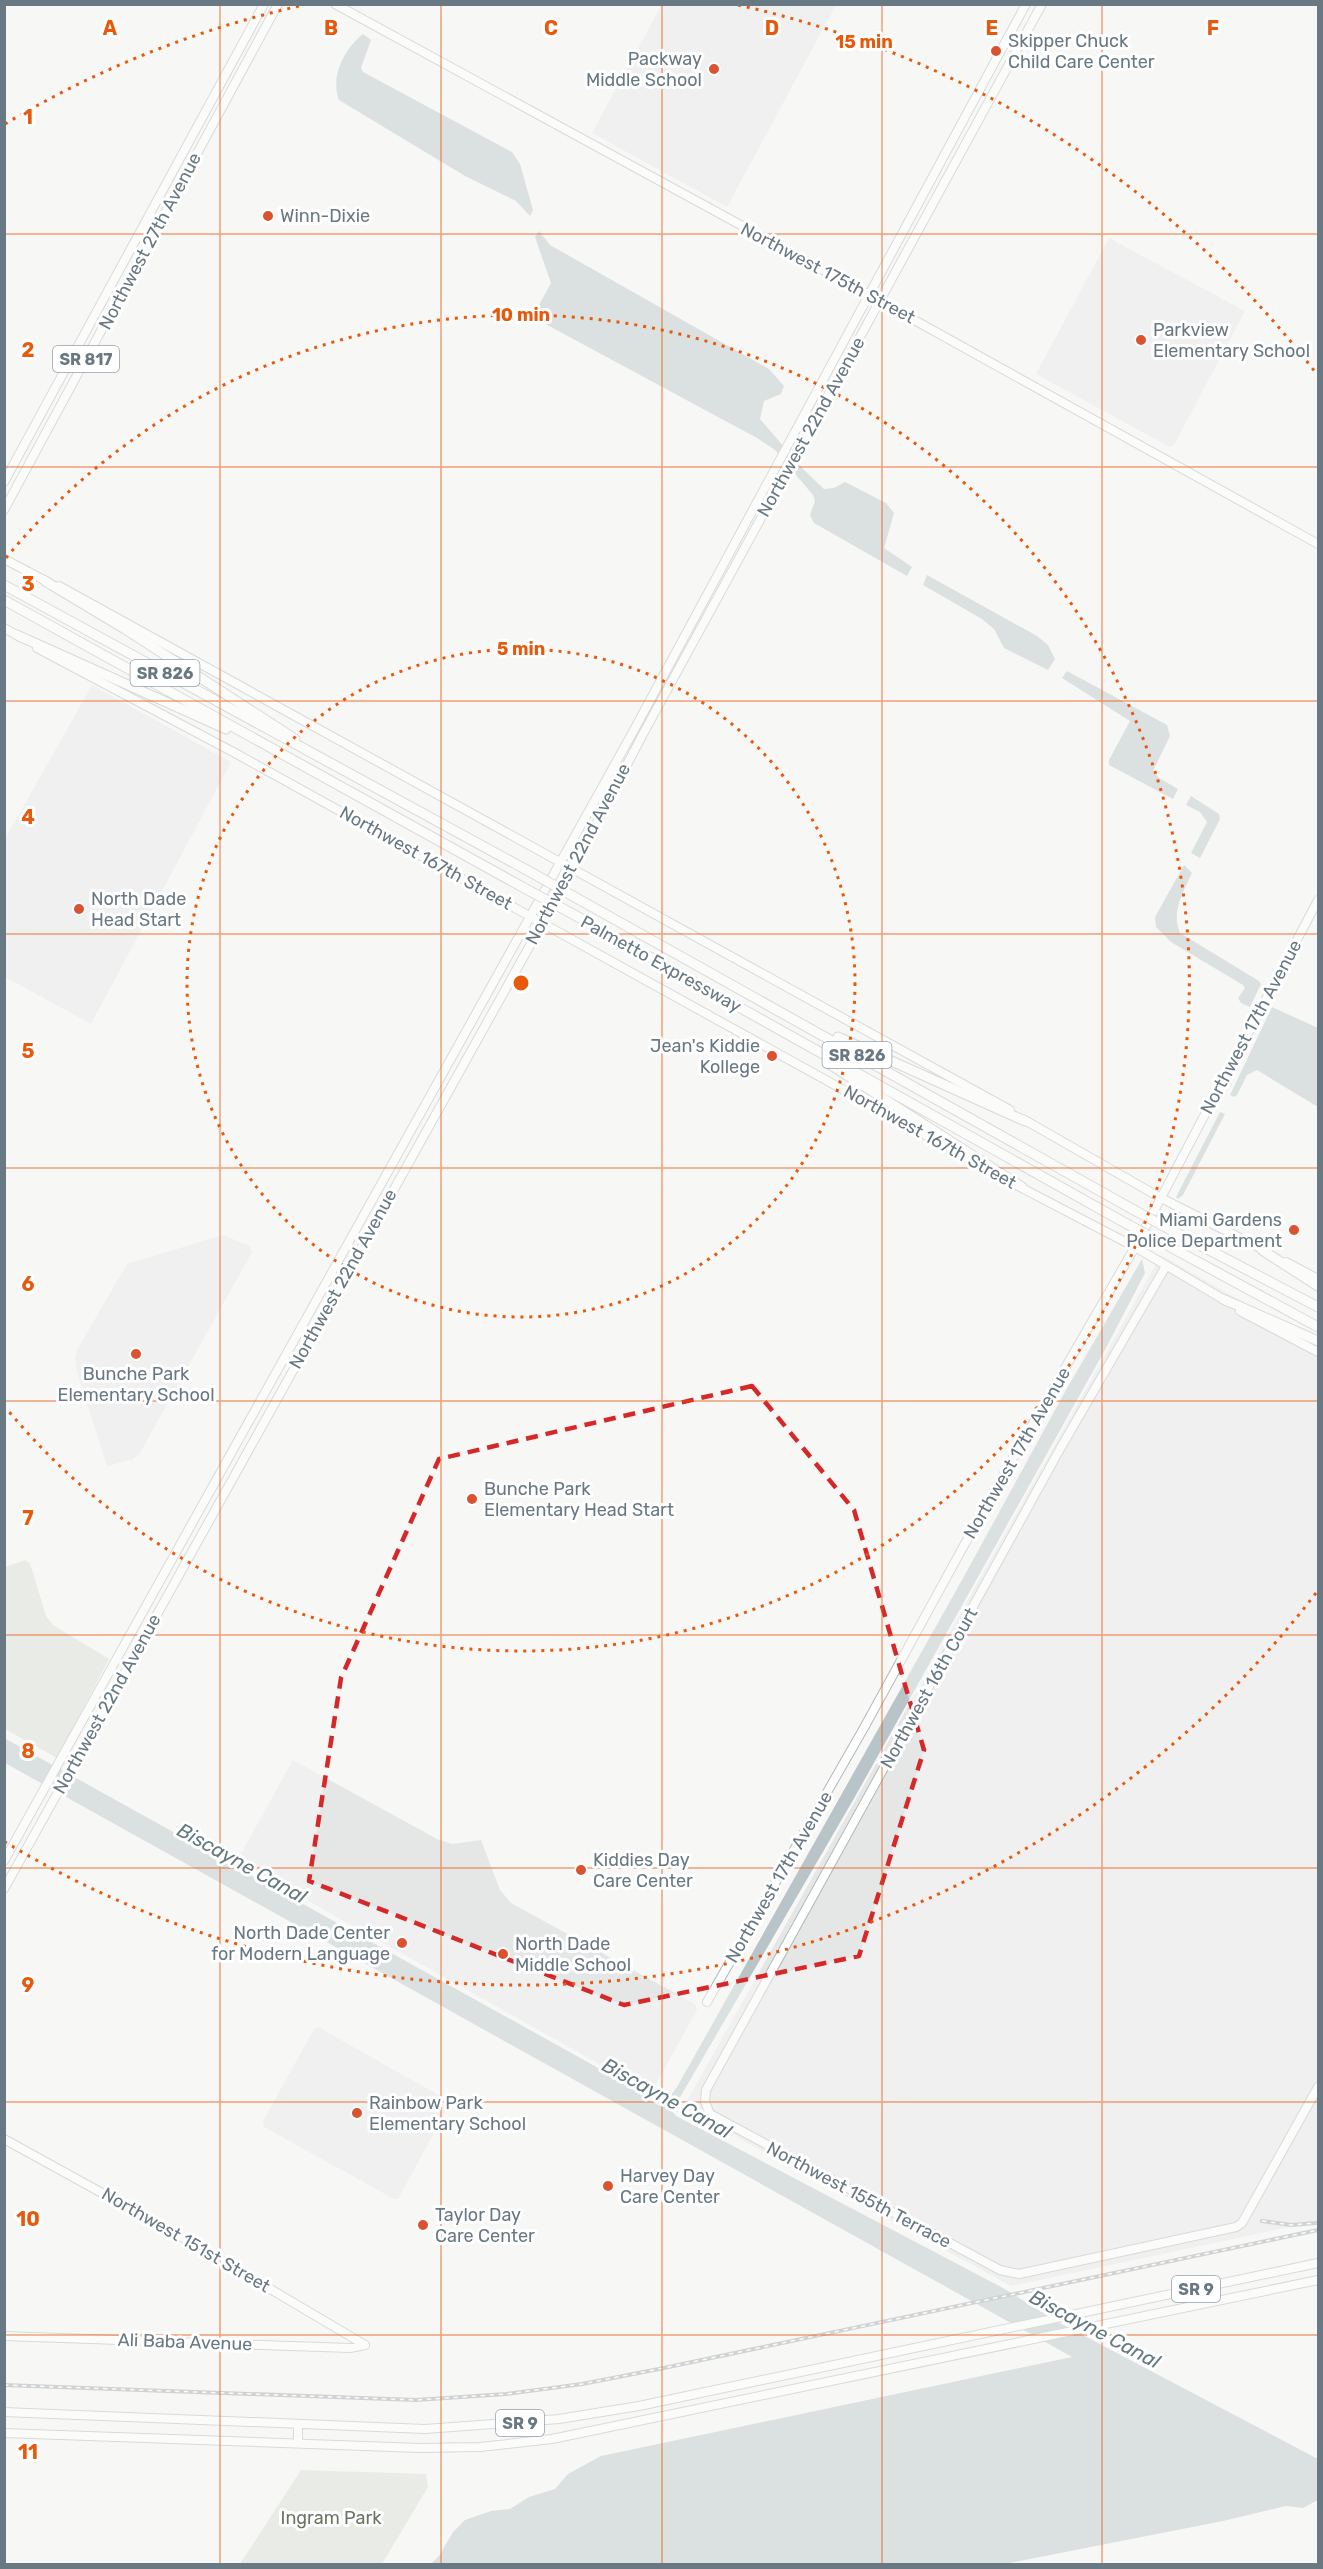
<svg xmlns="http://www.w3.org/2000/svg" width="1323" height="2569" font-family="Rubik,sans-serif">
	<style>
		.built { fill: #e5e6e6 }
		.green { fill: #d7dcd4 }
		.water { fill: #b8c4c8 }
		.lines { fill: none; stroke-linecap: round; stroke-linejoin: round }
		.secondary-casing { stroke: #b1b7bb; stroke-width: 10 }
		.primary-casing { stroke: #b2b7bb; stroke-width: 10 }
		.highway-casing { stroke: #b2b6b9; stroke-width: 11 }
		.secondary { stroke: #fff; stroke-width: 8 }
		.primary { stroke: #fff; stroke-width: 8 }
		.highway { stroke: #fff; stroke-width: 9 }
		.rail-casing { stroke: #a0a7ac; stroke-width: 4 }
		.rail { stroke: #fff; stroke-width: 1.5; stroke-dasharray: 4.5; stroke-linecap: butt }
		.highway-bridge-casing { stroke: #b2b6b9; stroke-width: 11; stroke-linecap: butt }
		.highway-bridge { stroke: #fff; stroke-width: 9 }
		.marked { fill: none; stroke: #d62828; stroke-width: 4.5; stroke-dasharray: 12 8; stroke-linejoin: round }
		.grid { fill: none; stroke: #e8590c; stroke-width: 1.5; stroke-opacity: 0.55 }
		.ring { fill: none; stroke: #e8590c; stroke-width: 3; stroke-dasharray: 3 6 }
		.poi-dot { fill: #db5231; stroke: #fff; stroke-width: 2 }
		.labels { text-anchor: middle; stroke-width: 6; stroke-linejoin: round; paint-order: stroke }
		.shield { fill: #fff; stroke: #95a1a9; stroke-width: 1.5 }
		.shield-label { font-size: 16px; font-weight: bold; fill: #687984 }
		.poi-label { font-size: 18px; fill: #687984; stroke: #fff; text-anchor: start }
		.street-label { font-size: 18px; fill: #687984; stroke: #fff }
		.park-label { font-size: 18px; fill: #677762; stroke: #fff }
		.water-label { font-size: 20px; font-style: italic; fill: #637a80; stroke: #fff }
		.grid-label { font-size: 20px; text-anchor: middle; font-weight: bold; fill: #e8590c; stroke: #fff; stroke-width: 6; stroke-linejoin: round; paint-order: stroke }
		.centre { fill: #e8590c; stroke: #fff; stroke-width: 3 }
		.ring-label { font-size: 18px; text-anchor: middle; font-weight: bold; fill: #e8590c; stroke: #fff; stroke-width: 6; stroke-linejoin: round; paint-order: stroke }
	</style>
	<rect width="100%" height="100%" fill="#f7f7f5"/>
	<path class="built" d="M662 4 836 5 727 207 592 133Z
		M1109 238 1245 311 1174 445 1170 447 1036 374Z
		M92 685 231 762 91 1024 5 977 4 841Z
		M223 1235 250 1246 252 1252 140 1453 133 1459 107 1466 77 1372 75 1358 77 1350 127 1264Z
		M1161 1255 1318 1345V2221L1011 2286 683 2108Z
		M293 1760 437 1839 452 1844 481 1840 500 1890 511 1903 695 2004 697 2010 651 2093 237 1861Z
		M318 2027 451 2102 398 2199H394L264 2127 263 2121 314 2029Z"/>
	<path class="green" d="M25 1560 30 1563 46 1616 53 1625 109 1659 57 1758 5 1729V1567Z
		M301 2470 426 2474 428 2487 382 2564H240Z"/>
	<path class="water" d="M363 34 371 40 361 68 363 72 512 152 520 164 533 210 530 216 516 201 465 176 339 100C330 77 344 49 363 34Z
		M539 231 550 245 769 369 784 386 781 394 764 401 760 419 802 468 824 489 834 488 845 482 886 503 894 513 884 548 912 567 907 576 814 523 810 515 815 501 813 495 775 450 757 438 538 320 540 303 551 283 535 237Z
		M927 575 1037 636 1048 645 1055 659 1048 670 1004 648 994 629 982 619 923 585Z
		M1067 671 1167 725 1170 736 1153 771 1159 778 1178 789 1173 799 1109 765V760L1130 721 1062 678Z
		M1191 796 1219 814 1220 819 1200 858 1191 853 1207 822 1200 812 1186 805Z
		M1184 865 1192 873C1183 893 1171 911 1180 933L1259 981 1261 984 1250 1007 1241 1003 1238 998 1245 988 1243 985 1171 942 1156 927 1155 917Z
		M1272 1007 1318 1028V1107L1257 1070 1247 1075 1237 1095 1234 1097 1230 1095Z
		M1220 1112 1225 1114 1183 1195 1178 1199 1176 1197Z
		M1142 1259 1145 1273 1106 1348 856 1795 672 2111 676 2116 1003 2288 1056 2321 1318 2459V2500L1303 2508 1286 2506 1223 2521 1004 2564H431L439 2556 453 2532 465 2520 491 2511 510 2509 529 2497 555 2489 568 2474 601 2456 1072 2357 5 1763 4 1738 593 2065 658 2105 663 2106 677 2087 962 1580 1066 1390Z"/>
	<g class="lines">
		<g class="secondary-casing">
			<path id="secondary" d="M335 4 880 301 1318 544
				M4 559 48 582
				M59 586 1010 1110
				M4 628 22 638
				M37 648 235 753 992 1172
				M1023 1119 1161 1198 1268 1252
				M1018 1186 1135 1247 1228 1302
				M1286 1262 1318 1279
				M1166 1266 1060 1449 706 2090 705 2102 710 2114 1000 2270 1019 2274 1236 2227 1242 2223 1318 2087
				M1240 1311 1318 1352
				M4 1861 634 730 1026 4
				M4 1889 577 861 643 734 1042 4
				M707 2002 865 1726 991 1496 1135 1247 1318 900
				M4 2139 189 2241 365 2345
				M4 2336 350 2348 365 2345"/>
		</g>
		<g class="primary-casing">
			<path id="primary" d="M4 482 264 4
				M4 510 278 4
				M4 2412 425 2429 559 2419 639 2406 1318 2263
				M298 2425V2443
				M4 2433 420 2448 480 2447 552 2439 1318 2280"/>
		</g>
		<g class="highway-casing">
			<path id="highway" d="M45 581 125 629 295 739
				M4 585 534 874
				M4 600 526 889
				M17 635 226 729
				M580 900 1134 1210
				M571 913 1127 1224
				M838 1037 1025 1121
				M828 1063 1022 1187
				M1171 1230 1318 1307
				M1163 1243 1318 1327
				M1262 1250 1318 1286
				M1223 1299 1318 1341"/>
		</g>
		<use href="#secondary" class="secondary"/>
		<use href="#primary" class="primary"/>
		<use href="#highway" class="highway"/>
		<g class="rail-casing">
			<path id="rail" d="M1262 2221 1291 2225 1316 2223
				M4 2385 416 2400 506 2394 582 2384 659 2369 1318 2230"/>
		</g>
		<use href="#rail" class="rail"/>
		<g class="highway-bridge-casing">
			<path id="highway-bridge" d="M534 874 580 900
				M526 889 571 913
				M1134 1210 1171 1230
				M1127 1224 1163 1243"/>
		</g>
		<use href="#highway-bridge" class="highway-bridge"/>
	</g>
	<path d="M0 0H1323V2569H0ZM752 1386 854 1510 924 1750 859 1956 624 2005 309 1881 341 1678 439 1459Z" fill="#f7f7f5" fill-opacity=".55" fill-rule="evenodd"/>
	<path class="marked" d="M752 1386 854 1510 924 1750 859 1956 624 2005 309 1881 341 1678 439 1459Z"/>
	<path class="grid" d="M220 4V2564M441 4V2564M662 4V2564M882 4V2564M1102 4V2564M4 234H1318M4 467H1318M4 701H1318M4 934H1318M4 1168H1318M4 1401H1318M4 1635H1318M4 1868H1318M4 2102H1318M4 2335H1318"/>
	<g class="ring">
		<circle cx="521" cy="983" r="334"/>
		<path d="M6 558A668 668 0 1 1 6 1408"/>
		<path d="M1316 1593A1002 1002 0 0 1 5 1842M5 124A1002 1002 0 0 1 304 5M738 5A1002 1002 0 0 1 1316 373"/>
	</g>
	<g class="poi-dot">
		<circle cx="996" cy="51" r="6"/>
		<circle cx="714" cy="69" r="6"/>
		<circle cx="268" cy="216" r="6"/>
		<circle cx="1141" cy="340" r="6"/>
		<circle cx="79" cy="909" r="6"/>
		<circle cx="772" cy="1056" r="6"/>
		<circle cx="1294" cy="1230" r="6"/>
		<circle cx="136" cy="1354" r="6"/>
		<circle cx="472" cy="1499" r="6"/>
		<circle cx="581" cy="1870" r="6"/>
		<circle cx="402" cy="1943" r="6"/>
		<circle cx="503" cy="1954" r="6"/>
		<circle cx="357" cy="2113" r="6"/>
		<circle cx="608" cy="2186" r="6"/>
		<circle cx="423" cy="2225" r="6"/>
	</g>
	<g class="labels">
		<g class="shield">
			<rect x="53" y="346" width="66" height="26" rx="4.5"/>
			<rect x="130.5" y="660" width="69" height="26" rx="4.5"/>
			<rect x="822.5" y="1042" width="69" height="26" rx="4.5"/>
			<rect x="1172" y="2276" width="48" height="26" rx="4.5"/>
			<rect x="496" y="2410" width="48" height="26" rx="4.5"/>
		</g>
		<g class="shield-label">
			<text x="86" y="365">SR 817</text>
			<text x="165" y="679">SR 826</text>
			<text x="857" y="1061">SR 826</text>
			<text x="1196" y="2295">SR 9</text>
			<text x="520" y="2429">SR 9</text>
		</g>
		<g class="poi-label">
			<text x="1008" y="47">Skipper Chuck<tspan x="1008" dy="21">Child Care Center</tspan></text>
			<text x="702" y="65" text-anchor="end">Packway<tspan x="702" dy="21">Middle School</tspan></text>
			<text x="280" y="222">Winn-Dixie</text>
			<text x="1153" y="336">Parkview<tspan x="1153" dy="21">Elementary School</tspan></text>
			<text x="91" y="905">North Dade<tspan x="91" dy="21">Head Start</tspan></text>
			<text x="760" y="1052" text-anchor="end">Jean's Kiddie<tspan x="760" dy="21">Kollege</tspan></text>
			<text x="1282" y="1226" text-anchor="end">Miami Gardens<tspan x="1282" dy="21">Police Department</tspan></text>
			<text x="136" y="1380" text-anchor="middle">Bunche Park<tspan x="136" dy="21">Elementary School</tspan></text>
			<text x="484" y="1495">Bunche Park<tspan x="484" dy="21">Elementary Head Start</tspan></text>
			<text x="593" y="1866">Kiddies Day<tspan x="593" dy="21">Care Center</tspan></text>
			<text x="390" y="1939" text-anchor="end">North Dade Center<tspan x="390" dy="21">for Modern Language</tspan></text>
			<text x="515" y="1950">North Dade<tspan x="515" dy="21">Middle School</tspan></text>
			<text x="369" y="2109">Rainbow Park<tspan x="369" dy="21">Elementary School</tspan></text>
			<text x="620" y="2182">Harvey Day<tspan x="620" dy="21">Care Center</tspan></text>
			<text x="435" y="2221">Taylor Day<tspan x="435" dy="21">Care Center</tspan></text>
		</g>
		<g class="street-label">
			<text transform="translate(150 241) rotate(-62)" y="6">Northwest 27th Avenue</text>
			<text transform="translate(828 273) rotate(28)" y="6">Northwest 175th Street</text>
			<text transform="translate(811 427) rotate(-61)" y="6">Northwest 22nd Avenue</text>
			<text transform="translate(578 854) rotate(-62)" y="6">Northwest 22nd Avenue</text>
			<text transform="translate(426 858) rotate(29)" y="6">Northwest 167th Street</text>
			<text transform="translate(661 964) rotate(29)" y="6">Palmetto Expressway</text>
			<text transform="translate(1251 1027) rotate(-62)" y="6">Northwest 17th Avenue</text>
			<text transform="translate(930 1137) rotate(29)" y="6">Northwest 167th Street</text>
			<text transform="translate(343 1279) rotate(-61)" y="6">Northwest 22nd Avenue</text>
			<text transform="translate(1017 1453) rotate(-60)" y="6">Northwest 17th Avenue</text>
			<text transform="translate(929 1688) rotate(-61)" y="6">Northwest 16th Court</text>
			<text transform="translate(107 1704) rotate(-61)" y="6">Northwest 22nd Avenue</text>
			<text transform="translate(779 1877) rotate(-60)" y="6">Northwest 17th Avenue</text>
			<text transform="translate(859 2195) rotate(28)" y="6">Northwest 155th Terrace</text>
			<text transform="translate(186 2240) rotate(30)" y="6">Northwest 151st Street</text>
			<text transform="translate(185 2342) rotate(2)" y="6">Ali Baba Avenue</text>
		</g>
		<g class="park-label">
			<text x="331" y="2524">Ingram Park</text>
		</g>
		<g class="water-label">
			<text transform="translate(242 1863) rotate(29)" y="7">Biscayne Canal</text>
			<text transform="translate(667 2098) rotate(29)" y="7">Biscayne Canal</text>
			<text transform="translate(1095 2329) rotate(28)" y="7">Biscayne Canal</text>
		</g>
	</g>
	<g class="grid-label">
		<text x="110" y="35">A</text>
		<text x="331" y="35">B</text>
		<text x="551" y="35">C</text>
		<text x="772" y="35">D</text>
		<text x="992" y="35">E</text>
		<text x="1213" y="35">F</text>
		<text x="28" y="124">1</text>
		<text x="28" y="357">2</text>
		<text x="28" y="591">3</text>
		<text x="28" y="824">4</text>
		<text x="28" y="1058">5</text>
		<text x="28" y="1291">6</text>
		<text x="28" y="1525">7</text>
		<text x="28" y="1758">8</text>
		<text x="28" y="1992">9</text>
		<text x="28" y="2226">10</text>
		<text x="28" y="2459">11</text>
	</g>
	<circle cx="521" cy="983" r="9" class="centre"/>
	<g class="ring-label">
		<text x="864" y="48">15 min</text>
		<text x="521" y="321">10 min</text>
		<text x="521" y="655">5 min</text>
	</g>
	<rect width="1323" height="2569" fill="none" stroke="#687984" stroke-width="12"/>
</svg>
